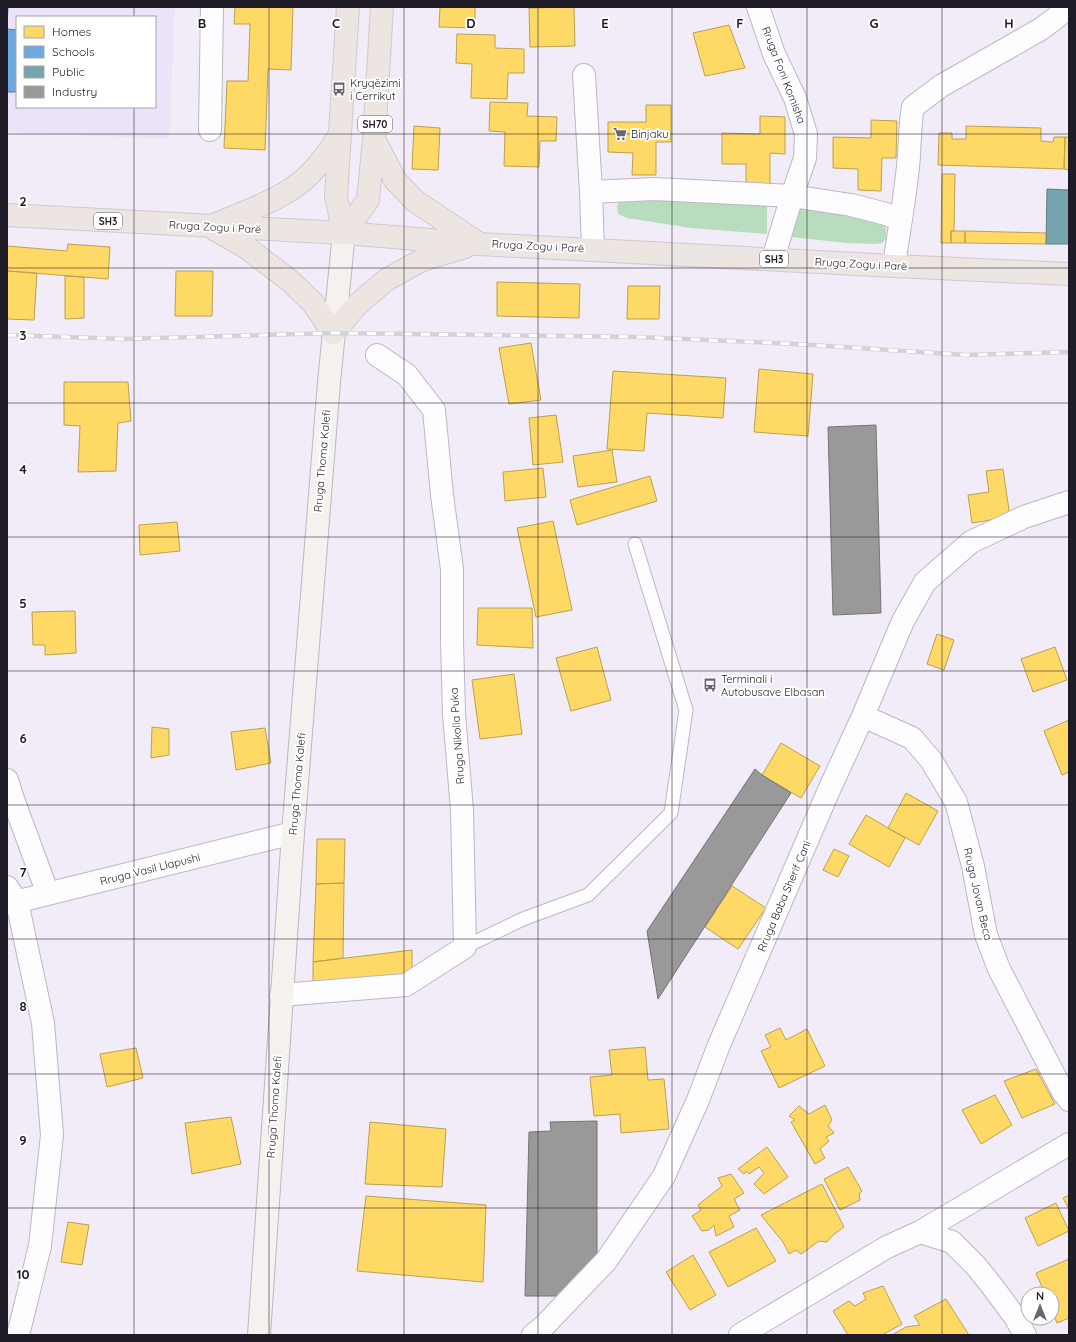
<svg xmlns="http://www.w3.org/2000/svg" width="1076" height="1342" font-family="Quicksand,sans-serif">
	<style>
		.built { fill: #ede3f9; fill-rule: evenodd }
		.green { fill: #b8dcbe }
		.homes { fill: #ffd966; stroke: #bca053 }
		.schools { fill: #6fa8dc; stroke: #577ea6 }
		.public { fill: #76a5af; stroke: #5c7c86 }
		.industry { fill: #999; stroke: #757477 }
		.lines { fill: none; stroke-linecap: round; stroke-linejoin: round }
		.service-casing { stroke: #bcb7c2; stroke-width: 15 }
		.minor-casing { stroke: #bcb7c2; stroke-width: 24 }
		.secondary-casing { stroke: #bcb7c2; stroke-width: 24 }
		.primary-casing { stroke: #cecad1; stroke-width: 24 }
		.service { stroke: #fdfcfe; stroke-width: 13 }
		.minor { stroke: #fdfcfe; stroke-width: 22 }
		.secondary { stroke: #f4f1ef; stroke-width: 22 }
		.primary { stroke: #ece5e1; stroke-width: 22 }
		.rail-casing { stroke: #d4d2d6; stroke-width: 4.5 }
		.rail { stroke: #fff; stroke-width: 3; stroke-dasharray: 9; stroke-linecap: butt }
		.grid { fill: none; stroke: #201c27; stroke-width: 1; stroke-opacity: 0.55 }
		.labels { text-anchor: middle; stroke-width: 4; stroke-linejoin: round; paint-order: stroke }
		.shield { fill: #fff; stroke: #636068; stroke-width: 1 }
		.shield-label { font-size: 10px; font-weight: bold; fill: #201c27 }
		.street-label { font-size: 11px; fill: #201c27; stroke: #fff }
		.poi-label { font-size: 11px; fill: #201c27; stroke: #fff; text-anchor: start }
		.grid-label { font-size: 13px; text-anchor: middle; font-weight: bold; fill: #201c27; stroke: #fff; stroke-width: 4; stroke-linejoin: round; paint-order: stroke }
	</style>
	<rect width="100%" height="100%" fill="#f1ecf7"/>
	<path class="built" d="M7 7H175L169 139 7 132ZM17 17H155V107H17Z"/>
	<path class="green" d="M623 199 767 205V234L691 228 627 218 618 214 617 205Z
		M793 207 826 208 881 222 886 229V239L882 243 876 244 846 243 792 237Z"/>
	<path class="homes" d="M235 7H293L291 70 268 69 265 150 224 148 227 81H248L250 24H234Z
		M440 7H475V28L439 27Z
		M574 7 575 46 530 47 529 8Z
		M729 25 745 68 705 76 693 33Z
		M457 34 495 35V48L524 49V73H508L507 99 471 98 472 64 456 63Z
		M490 102 528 103 527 116 557 117 556 141H540L539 167 504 166 505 132 489 131Z
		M646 105H671V142H656V175H632L633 153 608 152V122H646Z
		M760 116 785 117V154L770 153V187L746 186V164H722V133L760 134Z
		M871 120 897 121 896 158H882L881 191 858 190V169L833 168V137L871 138Z
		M414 126 440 128 438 170 412 169Z
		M966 126 1041 128V141L1053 142 1054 137H1065L1064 169 938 165 939 133H952V139H966Z
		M1065 137H1069V170L1064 169Z
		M942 174H955L954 231H951V243H941Z
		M951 231H965V243H951Z
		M965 231 1047 233 1046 244 965 243Z
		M68 244 110 247 108 279 7 271V246L67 251Z
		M7 271 37 273 34 320 7 319Z
		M176 271H213L212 316H175Z
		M65 276 84 277V318L65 319Z
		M497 282 580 284 579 318 497 316Z
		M628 286H660L659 319H627Z
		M531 343 541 400 509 404 499 348Z
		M759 369 813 374 808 436 754 432Z
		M613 371 726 378 723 418 647 413 644 451 607 449Z
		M64 382H128L131 421 118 423 116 471 78 472 80 426 64 425Z
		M556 415 563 462 533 465 529 418Z
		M612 450 617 482 578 487 573 456Z
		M543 468 546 497 505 501 503 472Z
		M1003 469 1010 517 972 523 968 495 989 492 986 471Z
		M650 476 657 501 577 525 570 500Z
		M553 521 572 610 536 617 517 528Z
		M177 522 180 551 140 555 139 525Z
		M478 608H532L533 648 477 645Z
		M75 611 76 653 45 655V645H33L32 612Z
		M937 634 954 640 944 670 927 664Z
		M597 647 611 700 571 711 556 658Z
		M1055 647 1067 680 1033 692 1021 659Z
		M514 674 522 734 480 739 472 680Z
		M1069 720V772L1062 775 1044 731Z
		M152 727 169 729V755L151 758Z
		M265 728 271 763 236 770 231 732Z
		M781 743 820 766 801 798 762 775Z
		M906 793 938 811 919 845 888 828Z
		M866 815 905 838 889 867 849 844Z
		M317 839H345L344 883 316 884Z
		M834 849 849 856 838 877 823 870Z
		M344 883 343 958 313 962 316 884Z
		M732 886 766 908 738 949 705 927Z
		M412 950V974L313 988V962Z
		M780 1028 786 1040 807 1029 825 1066 779 1088 761 1051 771 1047 765 1035Z
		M645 1047 648 1080 664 1079 669 1129 621 1133 620 1114 594 1116 590 1077 612 1075 609 1050Z
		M136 1048 143 1078 107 1087 100 1054Z
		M1036 1069 1055 1104 1022 1118 1004 1081Z
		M995 1095 1012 1125 981 1144 962 1110Z
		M825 1105 832 1120 828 1126 834 1133 826 1137 829 1141 820 1149 825 1158 815 1164 791 1122 795 1120 789 1116 799 1106 809 1114Z
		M231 1117 241 1164 192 1174 185 1123Z
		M370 1122 446 1129 442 1187 365 1184Z
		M767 1147 788 1177 764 1194 754 1184 764 1173 759 1167 749 1174 746 1171 744 1174 738 1169Z
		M848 1167 862 1191 859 1194 860 1200 840 1210 824 1179Z
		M731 1174 744 1193 734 1199 740 1210 729 1216 734 1227 716 1236 714 1225 709 1230 702 1231 692 1216 701 1210 698 1205 722 1186 718 1178Z
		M822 1184 844 1227 833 1235 827 1242 819 1241 801 1254 796 1250 789 1254 783 1242 761 1215Z
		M1069 1195V1209L1063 1198Z
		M366 1196 486 1205 483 1282 357 1271Z
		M1056 1203 1069 1231 1038 1246 1025 1218Z
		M68 1222 89 1225 82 1265 61 1262Z
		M756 1228 776 1261 728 1287 709 1252Z
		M693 1255 716 1295 690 1310 666 1272Z
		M1069 1259V1318L1057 1323 1052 1311V1294H1045L1036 1273Z
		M883 1286 902 1324 882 1335H848L833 1311 849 1301 855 1306 866 1299 863 1293Z
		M946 1299 969 1335H892L906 1327 920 1325 914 1316Z"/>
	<path class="schools" d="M7 7H8L7 29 17 30V92H7Z"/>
	<path class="public" d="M1047 189 1069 190V244H1046Z"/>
	<path class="industry" d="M876 425 881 613 833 615 828 427Z
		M755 769 762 775 791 793 658 999 647 931Z
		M597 1121V1255L562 1296H525L529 1132 551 1131 550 1122Z"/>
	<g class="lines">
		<g class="service-casing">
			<path id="service" d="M465 947 523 919 588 895 671 813 686 710 635 544"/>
		</g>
		<g class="minor-casing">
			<path id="minor" d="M758 7 774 54 795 98 806 134 805 158 792 196 773 259
				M584 75 591 192 593 249
				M210 130 212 7
				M591 192 654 189 792 196 851 205 886 214 901 220
				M894 266C899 229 906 193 909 156 910 139 910 123 913 107L941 86 1041 29 1057 17 1068 7
				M863 716 912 738 931 760 956 802 973 866 986 935 999 969 1063 1092 1069 1100
				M7 780 14 802 48 894
				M7 887 17 902 43 1023 52 1135 40 1246 18 1335
				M7 904 293 833
				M281 995 406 985 465 947 462 810 454 714 452 641V569L442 495 434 410 407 375 377 355
				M920 1232 1069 1144
				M533 1335 544 1326 606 1261 664 1176 698 1100 719 1045 829 790 863 716 903 621 925 582 971 542 1024 517 1069 502
				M740 1335 887 1247 920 1232 952 1242 976 1266 992 1286 1015 1317 1025 1335"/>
		</g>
		<g class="secondary-casing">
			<path id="secondary" d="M259 1335 293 833 329 382 344 233"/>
		</g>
		<g class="primary-casing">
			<path id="primary" d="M374 139 395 180 415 201 478 243
				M7 215 344 233 479 244 894 266 1069 274
				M214 225C239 214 267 205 290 190 311 177 326 156 339 136
				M214 229 247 248 289 280 313 303 333 333 357 305 386 280 422 260 465 247
				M344 233 368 200 374 139 382 7
				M344 233 336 197 348 7"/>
		</g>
		<use href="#service" class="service"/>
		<use href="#minor" class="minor"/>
		<use href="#secondary" class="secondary"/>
		<use href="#primary" class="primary"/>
		<g class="rail-casing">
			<path id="rail" d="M7 335 125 339 333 333 638 337 796 344 966 355 1069 352"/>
		</g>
		<use href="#rail" class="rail"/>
	</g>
	<path class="grid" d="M134 7V17M269 7V1335M404 7V1335M538 7V1335M672 7V1335M807 7V1335M942 7V1335M134 107V1335M7 134H1069M7 268H1069M7 403H1069M7 537H1069M7 671H1069M7 805H1069M7 939H1069M7 1074H1069M7 1208H1069"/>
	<defs>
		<g id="bus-bare" transform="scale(1.08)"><path d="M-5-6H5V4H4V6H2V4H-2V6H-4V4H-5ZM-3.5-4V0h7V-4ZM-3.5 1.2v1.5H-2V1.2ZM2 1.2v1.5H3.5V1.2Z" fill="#696570" stroke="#fff" stroke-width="2.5" paint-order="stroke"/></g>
		<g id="supermarket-bare" transform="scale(1.08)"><path d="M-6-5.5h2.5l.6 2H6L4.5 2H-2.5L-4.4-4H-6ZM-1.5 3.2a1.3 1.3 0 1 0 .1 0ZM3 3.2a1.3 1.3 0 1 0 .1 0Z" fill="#696570" stroke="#fff" stroke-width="2.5" paint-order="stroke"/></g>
	</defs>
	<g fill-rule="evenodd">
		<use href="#bus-bare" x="339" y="89"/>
		<use href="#supermarket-bare" x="620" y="134"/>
		<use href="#bus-bare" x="710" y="685"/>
	</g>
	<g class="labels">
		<g class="shield">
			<rect x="358" y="116" width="34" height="16" rx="3"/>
			<rect x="94" y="213" width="28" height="16" rx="3"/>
			<rect x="760" y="251" width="28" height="16" rx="3"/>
		</g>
		<g class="shield-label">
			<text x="375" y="128">SH70</text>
			<text x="108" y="225">SH3</text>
			<text x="774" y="263">SH3</text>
		</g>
		<g class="street-label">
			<text transform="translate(784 75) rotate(69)" y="4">Rruga Foni Komisha</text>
			<text transform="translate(215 227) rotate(3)" y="4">Rruga Zogu i Parë</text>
			<text transform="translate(538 246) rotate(3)" y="4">Rruga Zogu i Parë</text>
			<text transform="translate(861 264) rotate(3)" y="4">Rruga Zogu i Parë</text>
			<text transform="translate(322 461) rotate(-85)" y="4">Rruga Thoma Kalefi</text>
			<text transform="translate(457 736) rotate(-94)" y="4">Rruga Nikolla Puka</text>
			<text transform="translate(297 784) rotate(-85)" y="4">Rruga Thoma Kalefi</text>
			<text transform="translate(150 869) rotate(-14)" y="4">Rruga Vasil Llapushi</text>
			<text transform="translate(978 894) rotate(77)" y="4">Rruga Jovan Beca</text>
			<text transform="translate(784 896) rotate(-67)" y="4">Rruga Baba Sherif Cani</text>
			<text transform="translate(274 1107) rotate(-86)" y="4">Rruga Thoma Kalefi</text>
		</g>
		<g class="poi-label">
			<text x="350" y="87">Kryqëzimi<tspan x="350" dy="13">i Cerrikut</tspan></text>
			<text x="631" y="138">Binjaku</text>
			<text x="721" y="683">Terminali i<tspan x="721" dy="13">Autobusave Elbasan</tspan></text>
		</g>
	</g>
	<g class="grid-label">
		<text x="202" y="28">B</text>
		<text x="336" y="28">C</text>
		<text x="471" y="28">D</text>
		<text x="605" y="28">E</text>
		<text x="740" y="28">F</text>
		<text x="874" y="28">G</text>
		<text x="1009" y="28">H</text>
		<text x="23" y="206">2</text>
		<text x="23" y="340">3</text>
		<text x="23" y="474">4</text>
		<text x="23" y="608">5</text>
		<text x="23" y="743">6</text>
		<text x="23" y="877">7</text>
		<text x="23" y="1011">8</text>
		<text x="23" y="1145">9</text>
		<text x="23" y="1279">10</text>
	</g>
	<rect width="1076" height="1342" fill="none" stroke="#201c27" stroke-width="16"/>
	<rect x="16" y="16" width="140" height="92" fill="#ffffff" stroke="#a6a4a9"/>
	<rect x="24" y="26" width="20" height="12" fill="#ffd966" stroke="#a6a4a9"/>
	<text x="52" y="36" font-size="12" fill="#201c27">Homes</text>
	<rect x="24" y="46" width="20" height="12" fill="#6fa8dc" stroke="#a6a4a9"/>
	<text x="52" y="56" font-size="12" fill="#201c27">Schools</text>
	<rect x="24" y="66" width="20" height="12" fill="#76a5af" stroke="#a6a4a9"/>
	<text x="52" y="76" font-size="12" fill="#201c27">Public</text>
	<rect x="24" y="86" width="20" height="12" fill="#999999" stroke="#a6a4a9"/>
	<text x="52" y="96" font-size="12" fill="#201c27">Industry</text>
	<g transform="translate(1040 1306)"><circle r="19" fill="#ffffff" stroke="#a6a4a9"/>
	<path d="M0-3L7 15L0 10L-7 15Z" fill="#696570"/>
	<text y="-6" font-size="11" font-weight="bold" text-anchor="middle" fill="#201c27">N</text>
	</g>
</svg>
